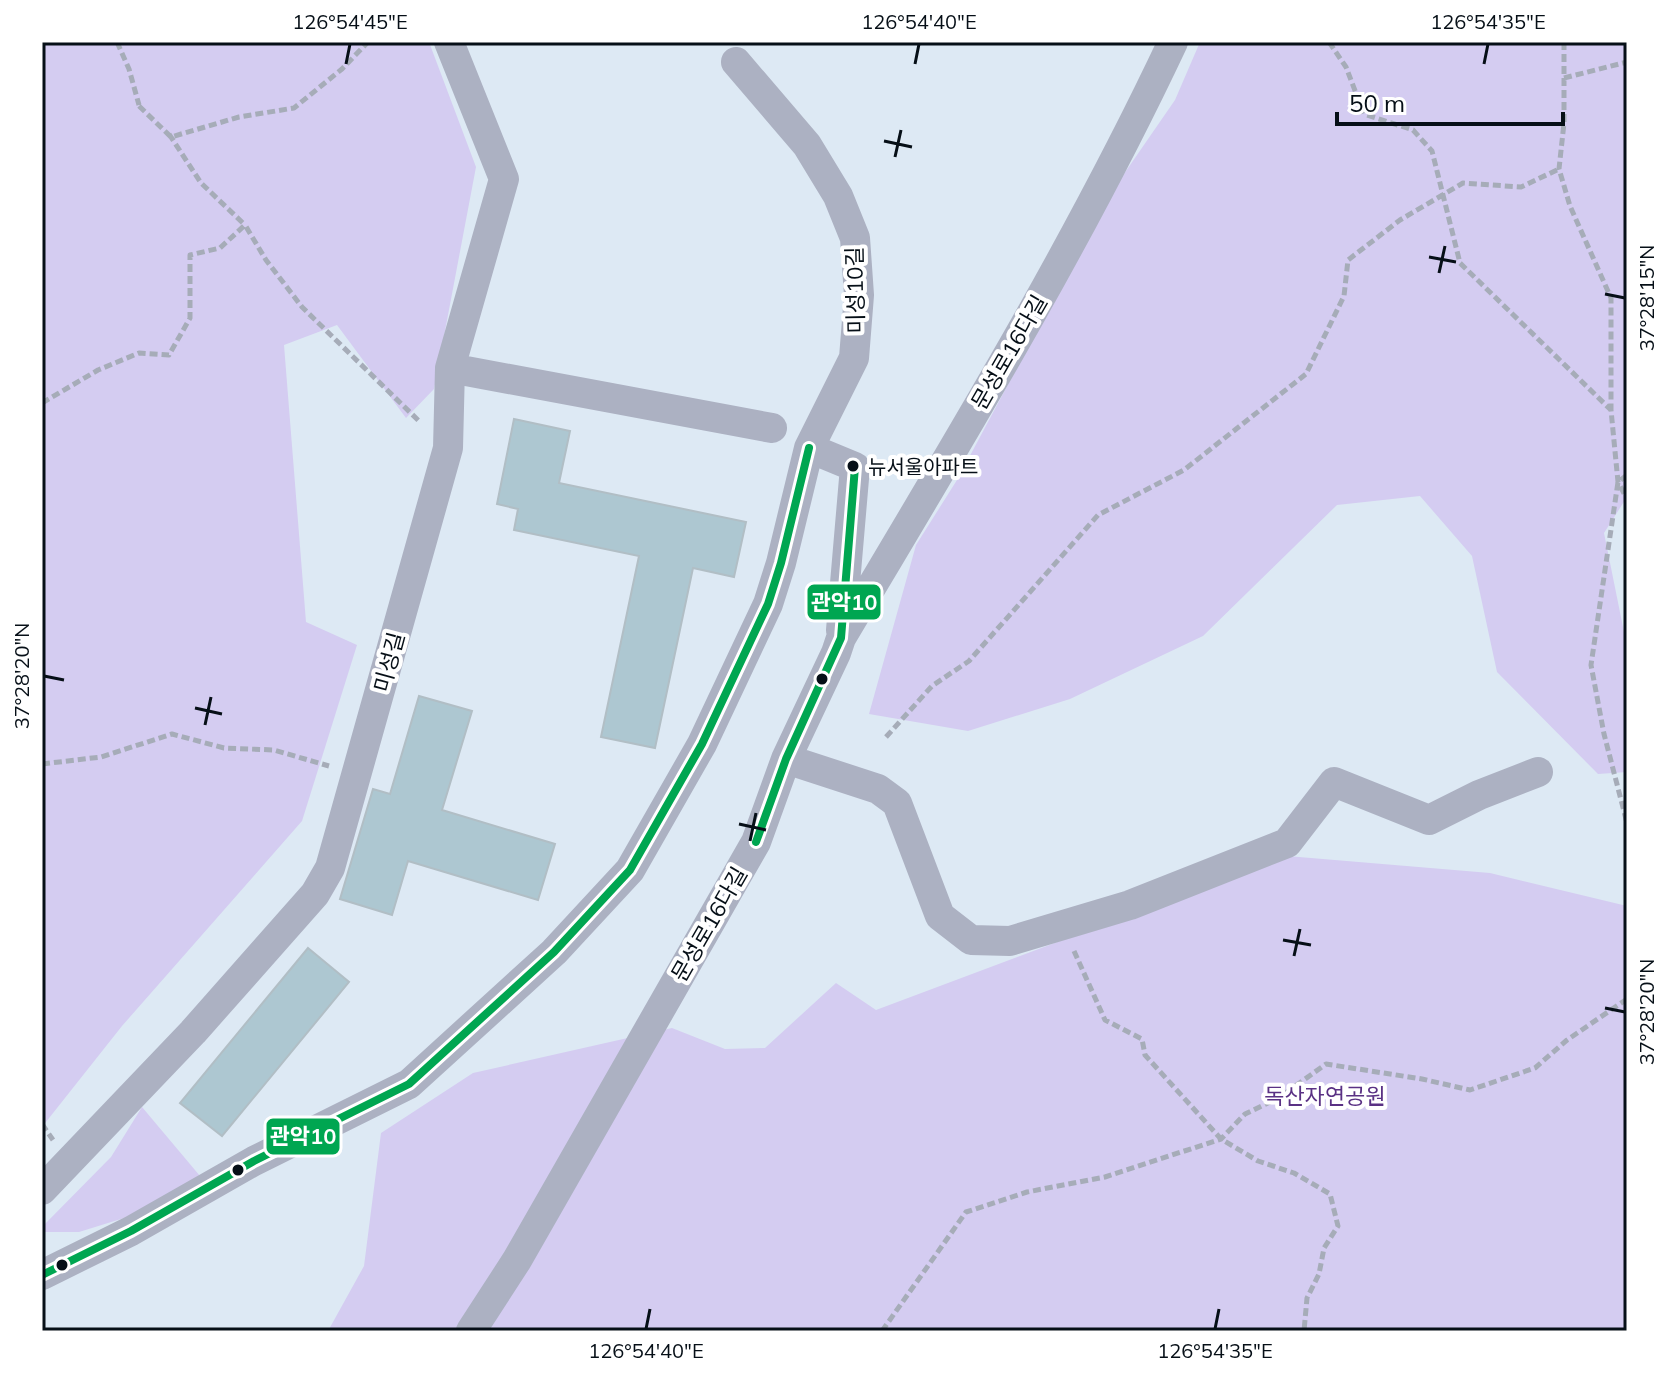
<svg xmlns="http://www.w3.org/2000/svg" width="1669" height="1373" font-family="Mulish,'Noto Sans KR',sans-serif">
	<style>
		.green { fill: #d4ccf1 }
		.building { fill: #adc7d1; stroke: #b1bec5; stroke-width: 2 }
		.lines { fill: none; stroke-linecap: round; stroke-linejoin: round }
		.path { stroke: #a6acb8; stroke-width: 5; stroke-dasharray: 8 4; stroke-linecap: butt }
		.minor { stroke: #acb1c2; stroke-width: 30 }
		.bus-1-casing { stroke: #fff; stroke-width: 14 }
		.bus-1 { stroke: #00a651; stroke-width: 8 }
		.ticks { fill: none; stroke: #060f17; stroke-width: 3 }
		.bus-dot { fill: #060f17; stroke: #fff; stroke-width: 3 }
		.labels { text-anchor: middle; stroke-width: 8; stroke-linejoin: round; paint-order: stroke }
		.bus-label { font-size: 20px; fill: #060f17; stroke: #fff; text-anchor: start }
		.street-label { font-size: 22px; fill: #060f17; stroke: #fff }
		.park-label { font-size: 22px; fill: #5a3184; stroke: #fff }
		.line-badge { stroke: #fff; stroke-width: 3 }
		.badge-label { font-size: 22px; text-anchor: middle; font-weight: bold; fill: #fff }
		.neatline { fill: none; stroke: #060f17; stroke-width: 3 }
		.ticks-label { font-size: 20px; text-anchor: middle; fill: #060f17 }
	</style>
	<rect width="100%" height="100%" fill="#dde9f4"/>
	<path class="green" d="M42 42H429L476 167 434 389 406 418 337 325 284 345 306 622 357 645 302 821 122 1026 42 1127Z
		M1200 42H1627V497L1604 533 1627 647V772L1598 774 1497 672 1472 556 1420 496 1337 505 1203 636 1070 699 968 731 869 714 916 545 957 480 1108 197 1175 100Z
		M1287 856 1490 873 1627 906V1331H328L364 1266 381 1133 473 1073 672 1028 725 1049 765 1048 836 983 876 1010Z
		M142 1107 200 1176 150 1210 79 1232H42V1227L111 1157Z"/>
	<path class="building" d="M514 419 570 431 559 483 746 522 734 577 693 568 655 748 601 737 639 556 514 530 518 509 497 504Z
		M419 696 472 711 442 810 555 844 538 900 408 861 392 915 340 899 373 789 390 794Z
		M308 948 349 982 222 1136 180 1103Z"/>
	<g class="lines">
		<path class="path" d="M117 42 129 69 139 105
			M1329 42 1346 67 1364 114 1413 130 1432 151 1460 263 1611 410
			M1564 42V123L1559 169 1570 206 1611 298V410L1618 482 1627 499
			M1564 78 1627 62
			M139 106 171 137 239 117 294 108 342 69 368 42
			M169 134 201 183 245 225
			M42 403 98 370 139 353 169 355 190 318V255L220 248 245 225 266 260 302 307 420 422
			M1627 475 1618 482 1591 665 1604 734 1627 823
			M886 737 932 686 969 661 1098 515 1184 470 1306 374 1344 296 1348 260 1400 220 1463 183 1521 187 1559 169
			M42 764 101 757 172 734 224 748 274 750 329 766
			M1074 951 1105 1020 1142 1039 1145 1055 1221 1139 1258 1161 1294 1173 1330 1194 1338 1226 1324 1248 1319 1274 1307 1298 1304 1331
			M42 1124 53 1140
			M882 1331 966 1212 1027 1192 1105 1177 1221 1139 1245 1114 1280 1097 1326 1064 1422 1079 1470 1090 1535 1068 1567 1040 1627 999
			M1283 1331H1290"/>
		<path class="minor" d="M450 368 772 428
			M809 448 855 467 841 630
			M786 759 878 789 897 803 940 916 971 940 1010 941 1130 905 1287 843 1334 782 1429 820 1479 795 1538 772
			M42 1190 193 1032 315 894 330 868 448 448 450 368 504 179 449 42
			M42 1275 131 1231 254 1161 409 1084 554 952 630 870 702 744 768 604 781 563 809 448 854 358 859 295 855 238 838 196 807 145 736 62
			M471 1331 517 1260 756 842 786 759 836 653 841 638C957 443 1076 248 1173 42"/>
		<g class="bus-1-casing">
			<path id="bus-1" d="M756 842 786 759 841 638 855 467 853 466
				M42 1275 131 1231 254 1161 409 1084 554 952 630 870 702 744 768 604 781 563 809 448"/>
		</g>
		<use href="#bus-1" class="bus-1"/>
	</g>
	<path class="ticks" d="M346 64 350 44M915 64 919 44M1484 64 1488 44M884 141 912 147M895 157 901 130M1429 257 1456 262M1439 273 1445 246M1605 294 1625 298M44 676 64 680M195 708 222 714M205 725 211 697M739 824 766 830M750 841 756 813M1283 940 1311 945M1294 956 1300 929M1605 1008 1625 1012M646 1329 650 1309M1215 1329 1219 1309"/>
	<g class="bus-dot">
		<circle cx="853" cy="466" r="7"/>
		<circle cx="822" cy="679" r="7"/>
		<circle cx="238" cy="1170" r="7"/>
		<circle cx="62" cy="1265" r="7"/>
	</g>
	<g class="labels">
		<g class="bus-label">
			<text x="868" y="474">뉴서울아파트</text>
		</g>
		<g class="street-label">
			<text transform="translate(855 290) rotate(-91)" y="8">미성10길</text>
			<text transform="translate(1009 352) rotate(-60)" y="8">문성로16다길</text>
			<text transform="translate(389 662) rotate(-75)" y="8">미성길</text>
			<text transform="translate(709 924) rotate(-60)" y="8">문성로16다길</text>
		</g>
		<g class="park-label">
			<text x="1325" y="1104">독산자연공원</text>
		</g>
	</g>
	<g class="line-badge">
		<rect x="806" y="583" width="76" height="38" rx="8" fill="#00a651"/>
		<rect x="265" y="1117" width="76" height="39" rx="8" fill="#00a651"/>
	</g>
	<g class="badge-label">
		<text x="844" y="610">관악10</text>
		<text x="303" y="1144">관악10</text>
	</g>
	<rect width="1669" height="1373" fill="none" stroke="#ffffff" stroke-width="88"/>
	<path d="M1337 112v12h226v-12" fill="none" stroke="#060f17" stroke-width="4"/>
	<text x="1349" y="112" font-size="24" fill="#060f17" stroke="#ffffff" stroke-width="6" paint-order="stroke">50 m</text>
	<rect x="44" y="44" width="1581" height="1285" class="neatline"/>
	<g class="ticks-label">
		<text x="350" y="29">126°54'45"E</text>
		<text x="919" y="29">126°54'40"E</text>
		<text x="1488" y="29">126°54'35"E</text>
		<text transform="translate(1647 298) rotate(-90)" y="7">37°28'15"N</text>
		<text transform="translate(22 676) rotate(-90)" y="7">37°28'20"N</text>
		<text transform="translate(1647 1012) rotate(-90)" y="7">37°28'20"N</text>
		<text x="646" y="1358">126°54'40"E</text>
		<text x="1215" y="1358">126°54'35"E</text>
	</g>
</svg>
